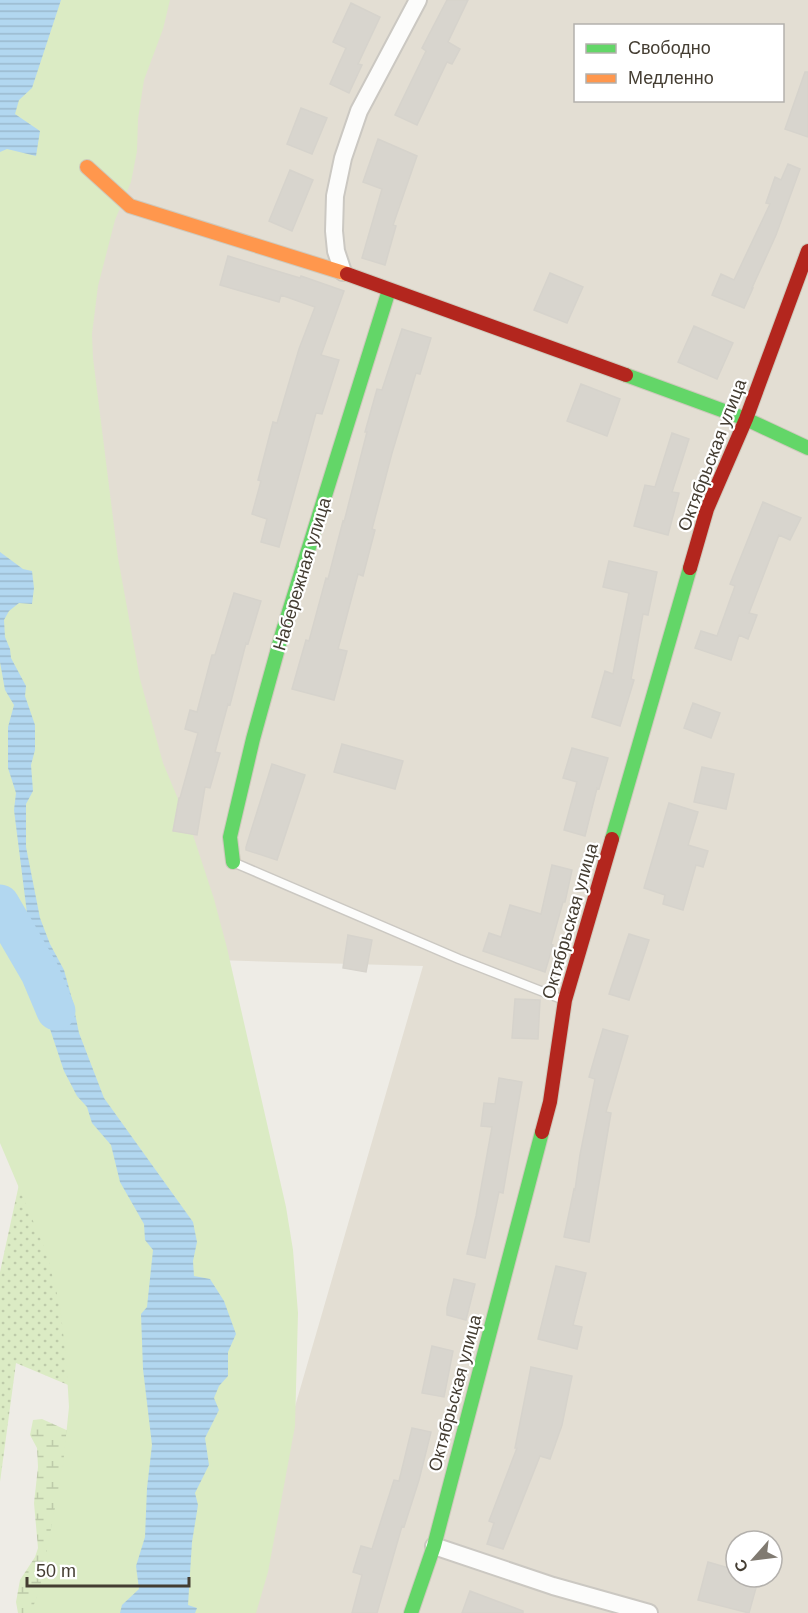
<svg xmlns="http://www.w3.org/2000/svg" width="808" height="1613" font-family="Helvetica,sans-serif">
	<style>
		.residential { fill: #e3ded3; fill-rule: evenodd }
		.grass { fill: url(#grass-dots) }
		.wetland { fill: url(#wetland-marsh) }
		.park { fill: #dbebc4 }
		.water { fill: url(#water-rules) }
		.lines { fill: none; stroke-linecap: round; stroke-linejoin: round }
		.river { stroke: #b2d7f0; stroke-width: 39 }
		.building { fill: #d8d5ce; stroke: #d6d3cc; stroke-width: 1.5 }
		.lane-casing { stroke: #cbc8c2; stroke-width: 11 }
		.street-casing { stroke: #cbc8c2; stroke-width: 20 }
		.fast-casing { stroke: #cec9bc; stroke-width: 16 }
		.slow-casing { stroke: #cec9bc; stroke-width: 16 }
		.jam-casing { stroke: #cec9bc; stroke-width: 16 }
		.lane { stroke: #fcfcfb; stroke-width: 8 }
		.street { stroke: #fcfcfb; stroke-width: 16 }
		.fast { stroke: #63d668; stroke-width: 14 }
		.slow { stroke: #ff974d; stroke-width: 14 }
		.jam { stroke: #b3261e; stroke-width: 14 }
		.labels { text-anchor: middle; stroke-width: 4.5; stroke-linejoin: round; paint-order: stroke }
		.street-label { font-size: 18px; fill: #443d32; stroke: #fff }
	</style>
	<defs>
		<pattern id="grass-dots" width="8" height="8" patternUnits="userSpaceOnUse" patternTransform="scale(1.5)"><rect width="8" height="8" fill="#dbebc4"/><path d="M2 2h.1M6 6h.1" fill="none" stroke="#bdcaa9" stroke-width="1.8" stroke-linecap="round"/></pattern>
		<pattern id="wetland-marsh" width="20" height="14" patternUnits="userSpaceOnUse" patternTransform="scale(1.5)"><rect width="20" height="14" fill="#dbebc4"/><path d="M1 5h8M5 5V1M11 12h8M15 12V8" fill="none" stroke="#bdcaa9"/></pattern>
		<pattern id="water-rules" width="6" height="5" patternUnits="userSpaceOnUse" patternTransform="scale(1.5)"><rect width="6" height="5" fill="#b2d7f0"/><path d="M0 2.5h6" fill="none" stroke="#9ab9ce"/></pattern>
	</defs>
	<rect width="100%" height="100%" fill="#eeece6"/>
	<path class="residential" d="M106 0H808V1613H235L423 966 214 960 139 789 60 141ZM576 26H782V100H576ZM736 1541H772V1577H736Z"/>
	<path class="grass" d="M29 1138 118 1406 16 1363 0 1482V1272Z"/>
	<path class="wetland" d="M42 1419 73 1433 49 1613H18L16 1602 20 1580 35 1557 38 1548 34 1503 38 1467 37 1448 30 1435 33 1420Z"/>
	<path class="park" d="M0 0H170L163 29 144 80 138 119 137 151 131 182 115 220 98 286 92 334 93 358 118 558 140 679 163 763 193 835 214 899 227 948 286 1207 293 1250 298 1313 295 1426 268 1572 256 1613H31L40 1587 63 1465 69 1407 66 1358 60 1306 47 1254 0 1143Z"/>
	<path class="water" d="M0 0H61L32 88 19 100 15 114 40 131 36 156 7 149 0 152Z
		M0 552 23 569 32 571 34 588 32 604 19 603 9 611 4 620 5 637 10 649 11 658 26 686 25 696 35 725V750L31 765 33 791 26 804V847L40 918 50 944 64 970 72 999 79 1033 104 1098 193 1222 197 1242 193 1261 194 1276 210 1279 224 1301 236 1334 228 1352V1376L219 1386 214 1398 219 1410 205 1438 209 1465 195 1493 198 1505 192 1542 188 1605 197 1608 195 1613H120L122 1605 139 1589 136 1566 145 1537 147 1488 152 1445 143 1369 141 1314 147 1307 153 1250 145 1240 144 1224 120 1182 111 1145 92 1123 87 1107 77 1096 64 1071 31 972 39 953 28 921 14 810 16 793 8 768V727L14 705 5 690 0 662Z"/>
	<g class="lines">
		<path class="river" d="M0 904 40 973 56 1011"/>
	</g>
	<path class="building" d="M447 0H468L448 42 460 49 452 64 447 62 417 125 395 115 426 51 422 48Z
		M351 3 380 17 358 64 362 65 349 93 330 84 346 48 333 42Z
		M805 72H808V137L785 129Z
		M301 108 327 118 312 154 287 144Z
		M378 139 417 156 393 225 396 226 385 265 362 258 382 189 363 182Z
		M788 164 800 169 776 235 752 288H753L744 308 712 295 721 274 734 280 770 204 766 203 775 177 781 180Z
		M290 170 313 180 292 231 269 221Z
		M228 256 300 278 301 276 344 291 321 355 339 360 322 414 316 413 279 547 261 542 267 519 252 514 261 481 258 480 273 422 277 423 299 349 315 307 281 295 279 302 220 285Z
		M550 273 583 287 567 323 534 310Z
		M694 326 733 343 717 379 678 362Z
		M402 329 431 338 420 374 416 373 392 453 372 529 375 530 363 576 358 574 338 649 347 651 334 700 292 689 306 640 309 641 326 578 328 579 343 521 344 522 367 432H365L377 389 382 390Z
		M581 384 620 399 607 436 567 421Z
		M672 433 689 439 672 492 679 493 668 535 634 526 645 485 655 487Z
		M763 502 801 518 790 540 779 535 749 613 757 615 748 639 739 635 731 660 695 648 701 631 717 636 735 586 730 584Z
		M609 561 657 572 648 615 643 614 631 679 634 680 620 726 592 717 605 671 613 674 629 593 603 587Z
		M234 593 261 601 248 644 246 643 230 705 228 704 215 752 220 753 210 788 205 787 197 835 173 831 179 798H180L198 733 185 729 190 710 197 712 212 655H215Z
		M693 703 720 713 711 738 684 728Z
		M342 744 403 761 395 789 334 772Z
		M572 748 608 758 599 789 597 788 585 836 564 830 577 782 563 778Z
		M272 764 305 775 277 860 246 850V847Z
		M702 767 734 774 726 809 694 802Z
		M669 803 698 812 688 845 708 851 703 867 696 865 683 910 663 904 665 895 644 888Z
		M552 865 572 870 565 902H563L551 944 553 945 545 972 483 951 489 933 501 937 510 905 541 914Z
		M629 934 649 940 629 1000 609 994Z
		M348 935 372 940 366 972 343 968Z
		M515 999 540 1000 538 1039 512 1038Z
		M603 1029 628 1036 606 1112 611 1113 589 1242 564 1237 574 1189 575 1190 580 1155 595 1079 589 1077Z
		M499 1078 522 1082 503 1193 499 1192 485 1258 467 1254 476 1216 492 1127 481 1126 484 1103 495 1104Z
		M556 1266 586 1273 573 1325 582 1327 577 1349 538 1339Z
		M454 1279 475 1284 466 1320 447 1315V1308Z
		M432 1346 453 1351 444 1397 422 1393Z
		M531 1367 572 1376 562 1425 550 1459 540 1456 503 1549 487 1544 494 1523 489 1521 517 1448H515Z
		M412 1428 431 1432 419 1480 404 1527 402 1526 377 1613H352L362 1575 353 1572 361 1546 372 1549 394 1480 399 1481Z
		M708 1562 736 1570V1577H759L749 1613 698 1600Z
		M470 1591 523 1611V1613H462Z"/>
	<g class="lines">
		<g class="lane-casing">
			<path id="lane" d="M235 863 459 959 564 1000"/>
		</g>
		<g class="street-casing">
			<path id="street" d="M343 272 336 251 334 231 335 196 343 158 359 111 418 0
				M434 1546 553 1586 649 1613"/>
		</g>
		<g class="fast-casing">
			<path id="fast" d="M626 375 746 419 808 448
				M612 839 690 568
				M233 862 230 837 253 739 282 634 389 290
				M411 1613 434 1546 542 1132"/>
		</g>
		<g class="slow-casing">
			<path id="slow" d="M87 167 130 206 347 274"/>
		</g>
		<g class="jam-casing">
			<path id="jam" d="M347 274 626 375
				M690 568 707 509 746 419 808 251
				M542 1132 550 1102 565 1000 612 839"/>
		</g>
		<use href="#lane" class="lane"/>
		<use href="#street" class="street"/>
		<use href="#fast" class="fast"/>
		<use href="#slow" class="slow"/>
		<use href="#jam" class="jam"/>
	</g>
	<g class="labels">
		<g class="street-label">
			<text transform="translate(712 455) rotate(-69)" y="6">Октябрьская улица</text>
			<text transform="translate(302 574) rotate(-73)" y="6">Набережная улица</text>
			<text transform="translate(570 921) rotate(-74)" y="6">Октябрьская улица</text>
			<text transform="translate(455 1393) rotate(-75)" y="6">Октябрьская улица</text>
		</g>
	</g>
	<rect x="574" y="24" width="210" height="78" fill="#ffffff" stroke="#b4b1ad" stroke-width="1.5"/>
	<rect x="586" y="44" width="30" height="9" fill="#63d668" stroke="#b4b1ad" stroke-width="1.5"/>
	<text x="628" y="54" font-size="18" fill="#443d32">Свободно</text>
	<rect x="586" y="74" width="30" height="9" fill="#ff974d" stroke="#b4b1ad" stroke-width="1.5"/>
	<text x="628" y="84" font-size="18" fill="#443d32">Медленно</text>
	<g transform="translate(754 1559) rotate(242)"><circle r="28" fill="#ffffff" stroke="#b4b1ad" stroke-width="1.5"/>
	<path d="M0-4.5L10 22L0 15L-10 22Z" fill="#807a71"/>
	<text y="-9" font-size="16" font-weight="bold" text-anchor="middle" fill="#443d32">С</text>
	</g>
	<path d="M27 1577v9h162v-9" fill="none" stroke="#443d32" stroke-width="3"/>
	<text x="36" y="1577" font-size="18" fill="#443d32" stroke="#ffffff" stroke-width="4.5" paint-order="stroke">50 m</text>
</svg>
